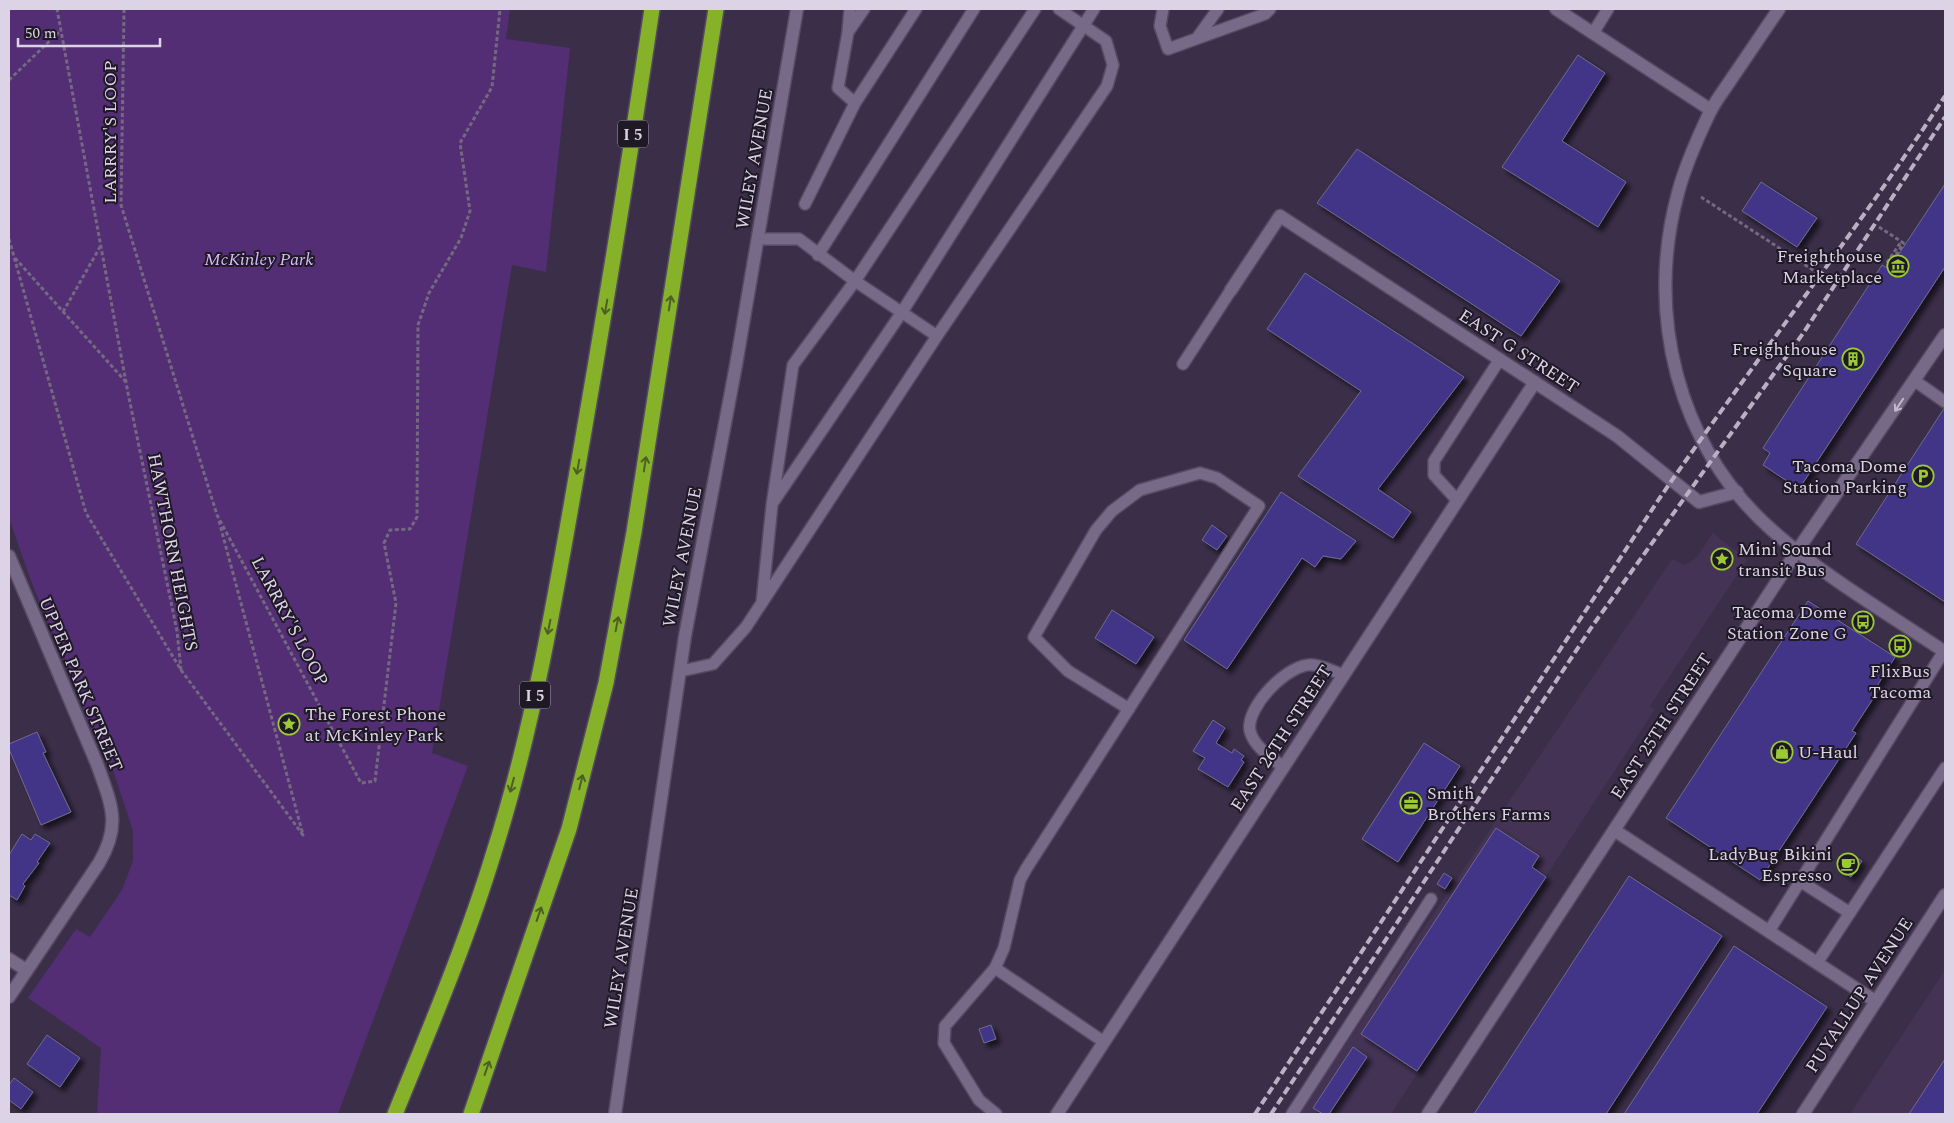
<svg xmlns="http://www.w3.org/2000/svg" width="1954" height="1123" font-family="Spectral,serif">
	<style>
		.built { fill: #435 }
		.green { fill: #532e74 }
		.building { fill: #433488; stroke: #6d6c8d; filter: url(#shadow) }
		.lines { fill: none; stroke-linecap: round; stroke-linejoin: round }
		.lane-casing { stroke: #564a62; stroke-width: 14 }
		.street-casing { stroke: #564a62; stroke-width: 15 }
		.secondary-casing { stroke: #564a62; stroke-width: 15 }
		.highway-casing { stroke: #564a62; stroke-width: 18 }
		.path { stroke: #746981; stroke-width: 3; stroke-dasharray: 4 2.5; stroke-linecap: butt }
		.lane { stroke: #776988; stroke-width: 11 }
		.street { stroke: #776988; stroke-width: 12 }
		.secondary { stroke: #776988; stroke-width: 12 }
		.highway { stroke: #86b229; stroke-width: 15 }
		.rail { stroke: #b9b0c4; stroke-width: 4; stroke-dasharray: 8 4; stroke-linecap: butt }
		.oneway { stroke: #4d5e27 }
		.oneway2 { stroke: #c3b9ce }
		.labels { text-anchor: middle; stroke-width: 4; stroke-linejoin: round; paint-order: stroke }
		.shield { fill: #1f1926; stroke: #a39cac; stroke-width: 1 }
		.shield-label { font-size: 16px; font-weight: bold; fill: #dcd4e6 }
		.street-label { font-size: 18px; fill: #dcd4e6; stroke: #1f1926 }
		.poi-label { font-size: 18px; fill: #dcd4e6; stroke: #1f1926; text-anchor: end }
		.park-label { font-size: 18px; font-style: italic; fill: #d8b8fb; stroke: #1f1926 }
	</style>
	<defs>
		<filter id="shadow"><feDropShadow dx="4.5" dy="4.5" stdDeviation="2.5" flood-color="#0009"/></filter>
	</defs>
	<rect width="100%" height="100%" fill="#3b2e49"/>
	<path class="built" d="M1713 533 1747 560 1650 706 1655 709 1391 1114H1299L1672 559 1685 565 1696 558Z
		M1945 970V1114H1850Z"/>
	<path class="green" d="M9 9H510L506 39 570 48 546 272 512 265 432 753 468 766 338 1114H97L101 1048 28 998 76 929 90 937 122 890 133 861V831L112 767 94 736 30 578 9 518Z"/>
	<path class="building" d="M1578 55 1605 73 1562 141 1626 182 1598 227 1502 167Z
		M1357 149 1560 281 1521 336 1317 203Z
		M1761 182 1817 218 1797 247 1742 211Z
		M1945 184V267L1799 489 1763 465 1770 453 1763 448 1882 265 1889 269Z
		M1305 273 1464 377 1378 489 1411 512 1393 538 1298 476 1361 391 1267 329Z
		M1945 407V602L1856 544Z
		M1281 492 1356 541 1341 559 1323 556 1315 567 1302 558 1227 669 1184 640Z
		M1212 525 1227 536 1217 550 1202 540Z
		M1808 601 1895 657 1877 686 1880 688 1852 731 1856 733 1760 880 1666 818Z
		M1112 610 1154 637 1136 664 1095 638Z
		M1213 720 1225 728 1216 743 1232 753 1234 749 1244 756 1241 760 1244 762 1228 787 1198 769 1205 758 1193 751Z
		M37 732 46 752 43 753 71 812 41 825 9 749V744Z
		M1424 743 1460 766 1398 862 1362 839Z
		M1496 828 1539 856 1532 867 1546 877 1417 1071 1361 1034Z
		M22 834 31 840 35 834 50 843 37 862 39 863 23 884 25 886 17 900 9 895V855Z
		M1849 853 1862 861 1851 877 1839 869Z
		M1444 873 1452 878 1445 889 1437 884Z
		M1629 876 1722 936 1606 1114H1474Z
		M1734 946 1827 1007 1757 1114H1624Z
		M991 1025 996 1039 984 1043 979 1029Z
		M47 1035 80 1058 60 1087 27 1064Z
		M1353 1047 1367 1057 1329 1114H1323L1313 1108Z
		M1945 1059V1114H1909Z
		M14 1078 33 1092 21 1109 9 1100V1085Z"/>
	<g class="lines">
		<g class="lane-casing">
			<path id="lane" d="M1163 9 1160 26 1168 49 1265 14 1270 9
				M848 31 850 9
				M1593 33 1608 9
				M1197 38 1218 9
				M855 103 838 88 848 32 864 9
				M805 204 855 103 916 9
				M758 239H799L855 281 937 336
				M818 255 974 9
				M1183 364 1231 290
				M1915 381 1945 402
				M1457 500 1434 475V461L1500 359
				M774 501 902 312 1094 9
				M762 602 772 505 793 365 855 281 1035 9
				M681 671 713 664 746 627 937 336 1107 86 1113 65 1106 41 1059 9
				M1283 767C1271 757 1254 747 1250 731 1245 707 1290 661 1314 665 1324 666 1334 672 1344 675
				M1800 881 1850 913
				M1769 931 1944 651
				M1817 963 1945 768
				M995 968 1104 1042
				M996 1114 979 1100 944 1043 945 1026 995 968 1004 948 1020 880 1026 869 1259 506 1217 478 1200 473 1140 490 1112 511 1096 530 1034 637 1068 671 1129 709
				M1292 1114 1431 899"/>
		</g>
		<g class="street-casing">
			<path id="street" d="M1556 9 1711 110
				M1231 290 1280 216 1617 436 1699 502 1737 492
				M9 556 97 764C111 804 122 824 99 863L9 997
				M1614 830 1875 1001
				M9 959 26 970
				M1057 1114 1535 382
				M1428 1114 1797 551"/>
		</g>
		<g class="secondary-casing">
			<path id="secondary" d="M1779 9C1763 32 1748 55 1732 78 1725 89 1716 100 1710 112 1698 137 1685 166 1678 193 1645 313 1677 447 1773 531 1825 577 1887 613 1945 652
				M1797 551 1945 335
				M615 1114 685 636 736 365 797 9
				M1803 1114 1945 895"/>
		</g>
		<g class="highway-casing">
			<path id="highway" d="M395 1114C430 1028 467 941 494 852 533 729 555 599 577 472 604 318 629 163 652 9
				M471 1114 569 829 606 683 634 532 716 9"/>
		</g>
		<path class="path" d="M124 9 121 205 217 515 361 783 375 781 396 603 384 543 390 530 410 529 417 517 418 325 429 293 461 238 470 211 460 143 492 87 500 9
			M9 80 59 32
			M1701 197 1816 272
			M1879 227 1905 244
			M9 239 86 513 181 670 177 631 128 393 57 9
			M15 258 126 382
			M1889 266 1904 243
			M1890 267 1886 264 1901 242
			M63 312 100 247
			M181 670 303 835 219 521"/>
		<use href="#lane" class="lane"/>
		<use href="#street" class="street"/>
		<use href="#secondary" class="secondary"/>
		<use href="#highway" class="highway"/>
		<path class="rail" d="M1255 1114 1659 499C1752 364 1855 234 1945 96
			M1271 1114 1593 625 1804 332 1945 117"/>
	</g>
	<defs><path id="oneway-shaft" d="M-6 0H5M1.5-3L5.5 0L1.5 3" fill="none" stroke-width="1.6" stroke-linecap="round" stroke-linejoin="round" transform="scale(1.25)"/></defs>
	<g class="oneway">
		<use href="#oneway-shaft" transform="translate(670 303) rotate(-81)"/>
		<use href="#oneway-shaft" transform="translate(606 307) rotate(100)"/>
		<use href="#oneway-shaft" transform="translate(645 464) rotate(-81)"/>
		<use href="#oneway-shaft" transform="translate(578 467) rotate(100)"/>
		<use href="#oneway-shaft" transform="translate(617 624) rotate(-79)"/>
		<use href="#oneway-shaft" transform="translate(549 627) rotate(101)"/>
		<use href="#oneway-shaft" transform="translate(581 782) rotate(-76)"/>
		<use href="#oneway-shaft" transform="translate(512 785) rotate(105)"/>
		<use href="#oneway-shaft" transform="translate(539 914) rotate(-71)"/>
		<use href="#oneway-shaft" transform="translate(487 1068) rotate(-71)"/>
	</g>
	<use class="oneway2" href="#oneway-shaft" transform="translate(1899 405) rotate(124)"/>
	<defs>
		<g id="museum-ring" transform="scale(1.125)"><circle r="9.5" fill="#1f1926" stroke="#9acb34" stroke-width="1.5"/><path d="M0-6L6-3V-2H-6V-3ZM-5-1h2V3h-2ZM-1-1h2V3h-2ZM3-1h2V3H3ZM-6 4H6V6H-6Z" fill="#9acb34"/></g>
		<g id="building-ring" transform="scale(1.125)"><circle r="9.5" fill="#1f1926" stroke="#9acb34" stroke-width="1.5"/><path d="M-4-6H4V6H1V3H-1V6H-4ZM-2.5-4.3h1.7v1.8h-1.7ZM.8-4.3h1.7v1.8H.8ZM-2.5-1h1.7V.8h-1.7ZM.8-1h1.7V.8H.8Z" fill="#9acb34"/></g>
		<g id="parking-ring" transform="scale(1.125)"><circle r="9.5" fill="#1f1926" stroke="#9acb34" stroke-width="1.5"/><path d="M-3.5-5.5H1a3.5 3.5 0 0 1 0 7H-1V5.5H-3.5ZM-1-3.4V-.6H.8a1.4 1.4 0 0 0 0-2.8Z" fill="#9acb34"/></g>
		<g id="sight-ring" transform="scale(1.125)"><circle r="9.5" fill="#1f1926" stroke="#9acb34" stroke-width="1.5"/><path d="M0-6L1.8-2.2L6-1.7L2.9 1.2L3.7 5.4L0 3.3L-3.7 5.4L-2.9 1.2L-6-1.7L-1.8-2.2Z" fill="#9acb34"/></g>
		<g id="bus-ring" transform="scale(1.125)"><circle r="9.5" fill="#1f1926" stroke="#9acb34" stroke-width="1.5"/><path d="M-5-6H5V4H4V6H2V4H-2V6H-4V4H-5ZM-3.5-4V0h7V-4ZM-3.5 1.2v1.5H-2V1.2ZM2 1.2v1.5H3.5V1.2Z" fill="#9acb34"/></g>
		<g id="shop-ring" transform="scale(1.125)"><circle r="9.5" fill="#1f1926" stroke="#9acb34" stroke-width="1.5"/><path d="M-5-2.5h2.3a2.7 3.5 0 0 1 5.4 0H5L5.5 6h-11ZM-1.5-2.5h3a1.5 2.3 0 0 0-3 0Z" fill="#9acb34"/></g>
		<g id="office-ring" transform="scale(1.125)"><circle r="9.5" fill="#1f1926" stroke="#9acb34" stroke-width="1.5"/><path d="M-6-3h4V-5.5h4V-3h4V5H-6ZM-1-4.5V-3h2v-1.5ZM-6 0V1H6V0Z" fill="#9acb34"/></g>
		<g id="cafe-ring" transform="scale(1.125)"><circle r="9.5" fill="#1f1926" stroke="#9acb34" stroke-width="1.5"/><path d="M-5.5-4.5H6V0H3Q3 3.5 0 3.5H-2.5Q-5.5 3.5-5.5 0ZM3-3.2v2h1.7v-2ZM-6 4.5H4V6H-6Z" fill="#9acb34"/></g>
	</defs>
	<g fill-rule="evenodd">
		<use href="#museum-ring" x="1898" y="266"/>
		<use href="#building-ring" x="1853" y="359"/>
		<use href="#parking-ring" x="1923" y="476"/>
		<use href="#sight-ring" x="1722" y="559"/>
		<use href="#bus-ring" x="1863" y="622"/>
		<use href="#bus-ring" x="1900" y="646"/>
		<use href="#sight-ring" x="289" y="724"/>
		<use href="#shop-ring" x="1782" y="752"/>
		<use href="#office-ring" x="1411" y="803"/>
		<use href="#cafe-ring" x="1848" y="864"/>
	</g>
	<g class="labels">
		<g class="shield">
			<rect x="618" y="120.5" width="30" height="27" rx="4"/>
			<rect x="520" y="681.5" width="30" height="27" rx="4"/>
		</g>
		<g class="shield-label">
			<text x="633" y="140">I 5</text>
			<text x="535" y="701">I 5</text>
		</g>
		<g class="street-label">
			<text transform="translate(110 132) rotate(-90)" y="6">LARRRY'S LOOP</text>
			<text transform="translate(754 159) rotate(-80)" y="6">WILEY AVENUE</text>
			<text transform="translate(1519 351) rotate(33)" y="6">EAST G STREET</text>
			<text transform="translate(173 552) rotate(79)" y="6">HAWTHORN HEIGHTS</text>
			<text transform="translate(682 557) rotate(-79)" y="6">WILEY AVENUE</text>
			<text transform="translate(290 621) rotate(62)" y="6">LARRRY'S LOOP</text>
			<text transform="translate(81 684) rotate(67)" y="6">UPPER PARK STREET</text>
			<text transform="translate(1661 726) rotate(-57)" y="6">EAST 25TH STREET</text>
			<text transform="translate(1281 738) rotate(-57)" y="6">EAST 26TH STREET</text>
			<text transform="translate(621 958) rotate(-81)" y="6">WILEY AVENUE</text>
			<text transform="translate(1859 995) rotate(-57)" y="6">PUYALLUP AVENUE</text>
		</g>
		<g class="poi-label">
			<text x="1882" y="262">Freighthouse<tspan x="1882" dy="21">Marketplace</tspan></text>
			<text x="1837" y="355">Freighthouse<tspan x="1837" dy="21">Square</tspan></text>
			<text x="1907" y="472">Tacoma Dome<tspan x="1907" dy="21">Station Parking</tspan></text>
			<text x="1738" y="555" text-anchor="start">Mini Sound<tspan x="1738" dy="21">transit Bus</tspan></text>
			<text x="1847" y="618">Tacoma Dome<tspan x="1847" dy="21">Station Zone G</tspan></text>
			<text x="1900" y="677" text-anchor="middle">FlixBus<tspan x="1900" dy="21">Tacoma</tspan></text>
			<text x="305" y="720" text-anchor="start">The Forest Phone<tspan x="305" dy="21">at McKinley Park</tspan></text>
			<text x="1798" y="758" text-anchor="start">U-Haul</text>
			<text x="1427" y="799" text-anchor="start">Smith<tspan x="1427" dy="21">Brothers Farms</tspan></text>
			<text x="1832" y="860">LadyBug Bikini<tspan x="1832" dy="21">Espresso</tspan></text>
		</g>
		<g class="park-label">
			<text x="259" y="265">McKinley Park</text>
		</g>
	</g>
	<rect width="1954" height="1123" fill="none" stroke="#dcd4e6" stroke-width="20"/>
	<path d="M18 38v8h142v-8" fill="none" stroke="#dcd4e6" stroke-width="2.5"/>
	<text x="25" y="38" font-size="15" fill="#dcd4e6" stroke="#1f1926" stroke-width="4" paint-order="stroke">50 m</text>
</svg>
